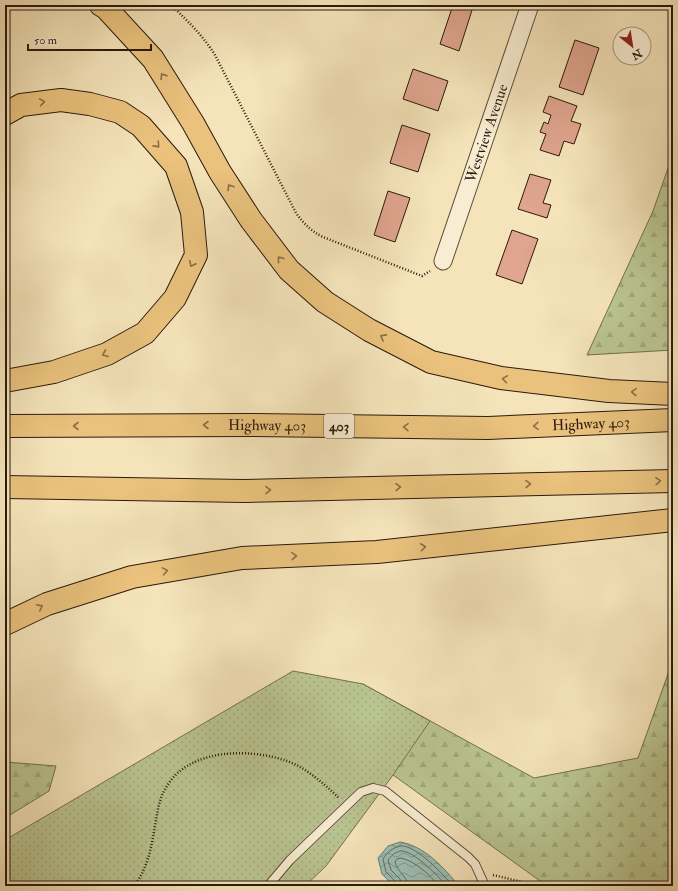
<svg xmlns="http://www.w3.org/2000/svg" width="678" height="891" font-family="'IM FELL Double Pica',serif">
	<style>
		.forest { fill: url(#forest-firs); stroke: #72704f }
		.park { fill: url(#park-dots); stroke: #72704f }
		.water { fill: url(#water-waves); stroke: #6e7c71 }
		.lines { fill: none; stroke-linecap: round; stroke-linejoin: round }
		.shore { stroke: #636c60; stroke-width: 1 }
		.building { fill: #dfa58e; stroke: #2a1a0d }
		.service-casing { stroke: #5d4c38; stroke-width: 10 }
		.minor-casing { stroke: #5d4c38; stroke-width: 19 }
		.motorway-casing { stroke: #2a1a0d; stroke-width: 24 }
		.path { stroke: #2a1a0d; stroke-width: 2.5; stroke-dasharray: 1 2; stroke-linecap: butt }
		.service { stroke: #f8edd2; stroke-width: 8 }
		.minor { stroke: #f8edd2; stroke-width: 17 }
		.motorway { stroke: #eac27d; stroke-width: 22 }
		.oneway { stroke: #8a6e45 }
		.labels { text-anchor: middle; stroke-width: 3.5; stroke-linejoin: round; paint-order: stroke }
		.shield { fill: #f8edd2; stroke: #685948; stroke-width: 1 }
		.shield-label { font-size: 14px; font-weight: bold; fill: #2a1a0d }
		.street-label { font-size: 15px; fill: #2a1a0d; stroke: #f8edd2 }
	</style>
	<defs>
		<pattern id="forest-firs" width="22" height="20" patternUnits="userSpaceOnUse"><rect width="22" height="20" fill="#bac591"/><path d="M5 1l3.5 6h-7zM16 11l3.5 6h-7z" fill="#a0a97c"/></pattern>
		<pattern id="park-dots" width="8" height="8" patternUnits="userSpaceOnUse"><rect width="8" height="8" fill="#bac591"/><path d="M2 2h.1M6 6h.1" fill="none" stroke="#a0a97c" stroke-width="1.8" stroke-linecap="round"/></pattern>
		<pattern id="water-waves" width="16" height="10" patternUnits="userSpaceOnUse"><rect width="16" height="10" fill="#9cbeb3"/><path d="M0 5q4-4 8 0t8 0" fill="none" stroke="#7f9a90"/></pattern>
	</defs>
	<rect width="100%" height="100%" fill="#f5e4ba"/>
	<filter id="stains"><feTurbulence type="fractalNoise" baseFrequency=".005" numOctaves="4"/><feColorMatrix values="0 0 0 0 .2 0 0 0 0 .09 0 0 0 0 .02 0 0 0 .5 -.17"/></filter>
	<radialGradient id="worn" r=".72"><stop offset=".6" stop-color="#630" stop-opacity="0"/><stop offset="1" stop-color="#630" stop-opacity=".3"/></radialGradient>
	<path class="forest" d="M673 154V350L587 355 653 211Z
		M673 660V886H547L310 715 363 684 534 778 638 758Z
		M5 762 56 766 49 791 5 818Z"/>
	<path class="park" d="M293 671 363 684 430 721 393 775 326 866 305 886H5V840Z"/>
	<path class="water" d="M400 842C425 846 444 868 459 886H394L382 874 378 858 388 846Z"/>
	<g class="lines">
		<path class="shore" d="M397 886 396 882 386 872 383 859C387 853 392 848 400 846 415 844 444 875 453 886
			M402 886 400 879 391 870 388 860C391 856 395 852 401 851 413 850 439 877 447 886
			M408 886C407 875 397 872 395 862L397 859 401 858C415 861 430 875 439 886"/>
	</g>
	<path class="building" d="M453 5H468L473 7 459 51 440 44Z
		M575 40 599 48 583 95 559 87Z
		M413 69 448 81 438 111 403 99Z
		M549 96 577 106 571 121 581 124 574 144 564 141 559 156 540 150 546 134 540 132 544 122 548 124 551 115 543 112Z
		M402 125 430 134 418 172 390 163Z
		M530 174 551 180 543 203 551 205 547 218 518 209Z
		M388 191 410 198 395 242 374 235Z
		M512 230 538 239 522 284 496 275Z"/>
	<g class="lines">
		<g class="service-casing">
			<path id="service" d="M268 886 290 860 361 792 373 788 385 791 468 857 475 864 485 886"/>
		</g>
		<g class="minor-casing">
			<g id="minor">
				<path id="s1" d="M443 261 530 5"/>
			</g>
		</g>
		<g class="motorway-casing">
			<g id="motorway">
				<path d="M101 5 106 8 153 59 193 123 220 172 251 220 289 270 325 302 369 330 431 362 501 378 609 391 673 394"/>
				<path d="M5 114 21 105 61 100 90 104 120 112 141 126 176 166 192 212 196 255 175 298 145 333 107 354 54 372 5 381"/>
				<path id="s2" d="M5 426 247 425 488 428 673 420"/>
				<path d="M5 487 244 491 673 481"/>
				<path d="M5 624 47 604 132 577 242 558 377 552 673 520"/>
			</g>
		</g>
		<path class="path" d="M171 5C188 21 203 36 215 55L296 213C304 224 311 231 323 237L422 276 430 271
			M493 875 539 886
			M134 886C149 867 152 843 156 820 158 808 160 796 167 786 190 748 250 748 287 761 307 768 324 784 339 798"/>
		<use href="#service" class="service"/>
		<use href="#minor" class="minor"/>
		<use href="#motorway" class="motorway"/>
	</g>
	<defs><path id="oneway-chevron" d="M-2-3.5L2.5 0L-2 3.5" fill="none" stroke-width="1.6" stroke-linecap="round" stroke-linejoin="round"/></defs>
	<g class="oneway">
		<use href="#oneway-chevron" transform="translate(163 76) rotate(-122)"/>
		<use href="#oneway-chevron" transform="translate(42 102) rotate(-8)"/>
		<use href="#oneway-chevron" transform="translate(157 145) rotate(48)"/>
		<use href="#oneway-chevron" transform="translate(230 187) rotate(-122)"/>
		<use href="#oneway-chevron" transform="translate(280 259) rotate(-128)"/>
		<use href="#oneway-chevron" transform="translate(192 264) rotate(116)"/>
		<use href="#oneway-chevron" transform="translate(383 337) rotate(-152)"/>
		<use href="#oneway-chevron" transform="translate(105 354) rotate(157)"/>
		<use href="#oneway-chevron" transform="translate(505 379) rotate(-172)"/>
		<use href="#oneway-chevron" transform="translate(634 392) rotate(-178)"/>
		<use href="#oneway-chevron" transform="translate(206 425) rotate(180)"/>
		<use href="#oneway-chevron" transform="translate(76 426) rotate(180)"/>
		<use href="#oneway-chevron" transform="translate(536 426) rotate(178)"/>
		<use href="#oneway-chevron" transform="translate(406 427) rotate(-179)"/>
		<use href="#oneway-chevron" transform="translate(658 481) rotate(-1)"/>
		<use href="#oneway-chevron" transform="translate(528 484) rotate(-1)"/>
		<use href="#oneway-chevron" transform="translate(398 487) rotate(-1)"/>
		<use href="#oneway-chevron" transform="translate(268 490) rotate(-1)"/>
		<use href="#oneway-chevron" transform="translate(423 547) rotate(-7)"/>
		<use href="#oneway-chevron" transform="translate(294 556) rotate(-2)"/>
		<use href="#oneway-chevron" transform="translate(165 571) rotate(-10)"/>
		<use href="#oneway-chevron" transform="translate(40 607) rotate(-26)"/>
	</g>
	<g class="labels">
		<rect class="shield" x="324" y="414" width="30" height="24" rx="3"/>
		<g class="shield-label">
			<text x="339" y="431">403</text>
		</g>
		<g class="street-label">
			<text dy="5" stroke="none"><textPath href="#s1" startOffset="135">Westview Avenue</textPath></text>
			<text dy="5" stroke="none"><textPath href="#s2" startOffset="586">Highway 403</textPath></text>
			<text dy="5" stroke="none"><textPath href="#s2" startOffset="262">Highway 403</textPath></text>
		</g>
	</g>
	<rect width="678" height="891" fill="none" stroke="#f5e4ba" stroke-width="20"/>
	<rect x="6" y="6" width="666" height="879" fill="none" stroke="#2a1a0d" stroke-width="2"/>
	<rect x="10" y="10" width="658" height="871" fill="none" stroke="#2a1a0d"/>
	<g transform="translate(632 46) rotate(150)"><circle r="19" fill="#f8edd2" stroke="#a69983"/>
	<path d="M0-3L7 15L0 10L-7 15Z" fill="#8f2418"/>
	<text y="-6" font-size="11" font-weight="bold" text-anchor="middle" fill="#2a1a0d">N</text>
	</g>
	<path d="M28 44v6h123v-6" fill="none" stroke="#2a1a0d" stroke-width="2"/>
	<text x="34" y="44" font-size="12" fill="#2a1a0d" stroke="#f8edd2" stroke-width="3" paint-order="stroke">50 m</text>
	<rect width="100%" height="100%" filter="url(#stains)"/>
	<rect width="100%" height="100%" fill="url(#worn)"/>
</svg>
